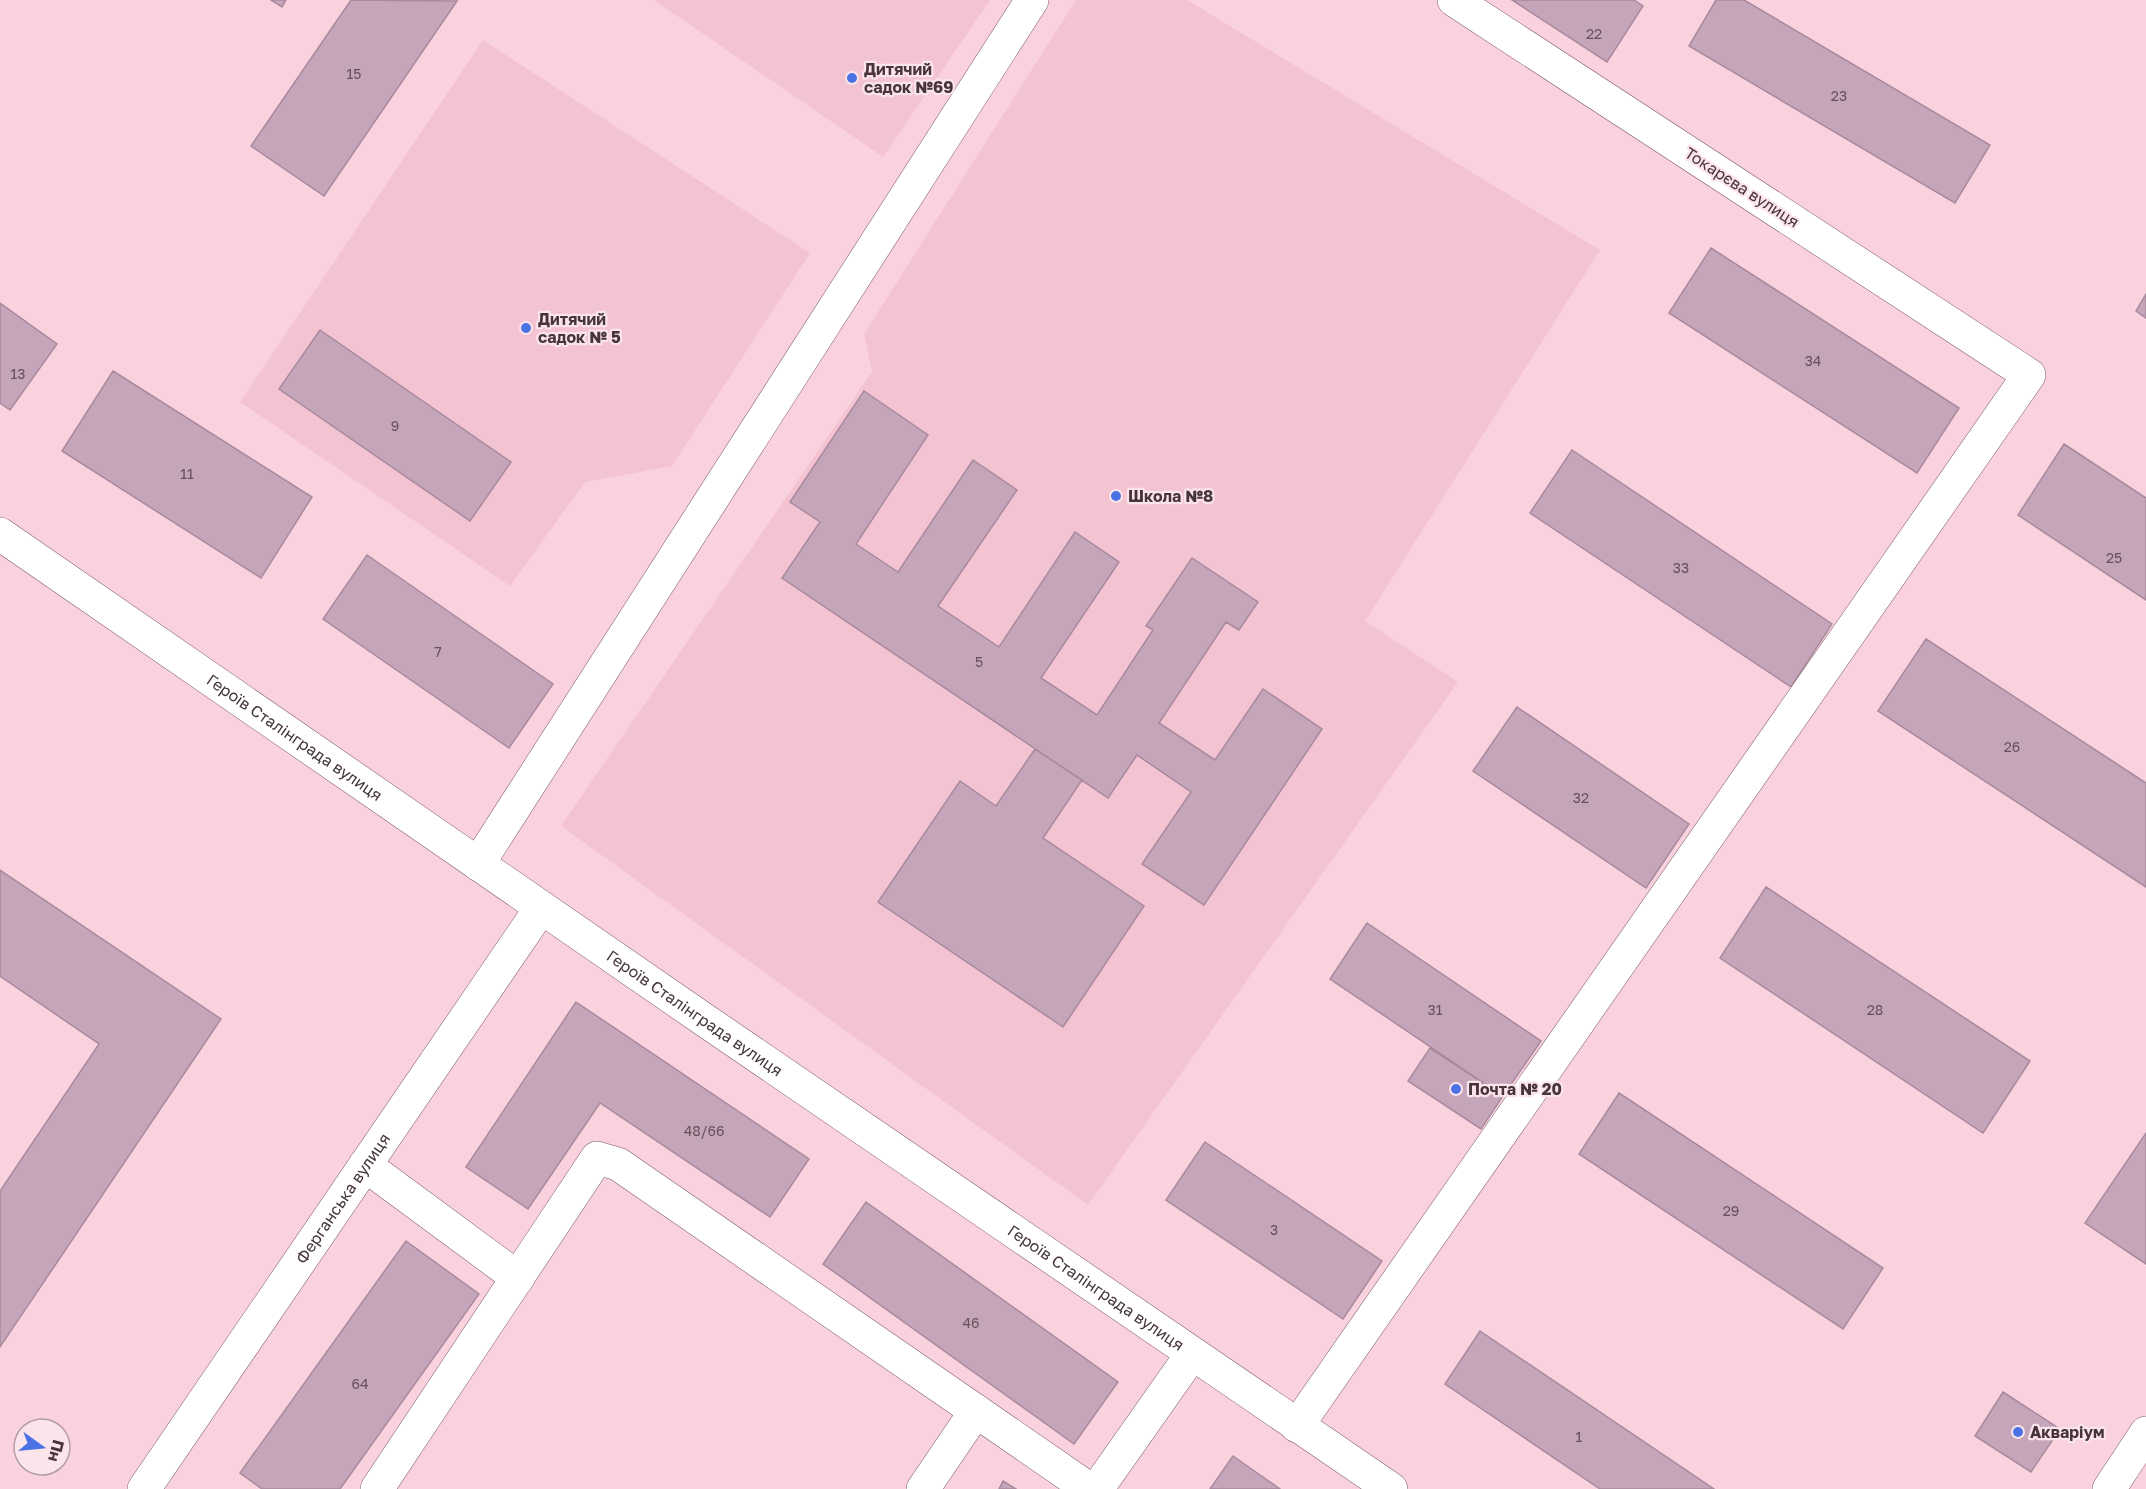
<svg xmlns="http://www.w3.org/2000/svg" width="2146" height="1489" font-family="'Golos Text',sans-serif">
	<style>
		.built { fill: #f3c3d2 }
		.building { fill: #c5a5b9; stroke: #a8899d; stroke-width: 1.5 }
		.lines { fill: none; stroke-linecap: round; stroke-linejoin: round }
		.minor-casing { stroke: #7e5c66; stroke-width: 34 }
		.major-casing { stroke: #7e5c66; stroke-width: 34 }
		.minor { stroke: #fff; stroke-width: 33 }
		.major { stroke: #fff; stroke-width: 33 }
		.poi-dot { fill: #4b72e5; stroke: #fce4eb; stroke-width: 2 }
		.labels { text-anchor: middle; stroke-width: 4.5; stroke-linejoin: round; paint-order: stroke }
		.number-label { font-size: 14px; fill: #66525a }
		.poi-label { font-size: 16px; font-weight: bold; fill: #46363b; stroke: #fce4eb; text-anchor: start }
		.street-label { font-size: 16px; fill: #46363b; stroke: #fce4eb }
	</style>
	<rect width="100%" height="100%" fill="#fad2de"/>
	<path class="built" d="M654 0H990L883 157Z
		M1076 0H1187L1600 250 1365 621 1458 682 1088 1205 561 826 872 372 864 334Z
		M483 40 810 253 672 466 585 482 510 586 240 402Z"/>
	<path class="building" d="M271 0H286L282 7Z
		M351 0 457 1 324 196 251 146Z
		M1512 0H1634L1643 6 1607 62Z
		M1716 0H1744L1990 145 1955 203 1689 46Z
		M1711 248 1959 408 1917 473 1669 313Z
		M2146 294V318L2136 311Z
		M0 303 57 344 10 410 0 403Z
		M320 330 511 462 470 521 279 389Z
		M113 371 312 497 261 578 62 451Z
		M864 391 928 435 856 544 898 572 973 460 1017 490 938 606 999 647 1075 532 1119 562 1041 678 1097 715 1153 630 1146 626 1192 558 1258 602 1239 630 1226 622 1159 723 1215 760 1263 689 1322 729 1204 905 1142 864 1191 792 1137 755 1108 798 782 578 820 522 790 502Z
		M2064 444 2146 498V600L2018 515Z
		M1572 450 1832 624 1791 687 1530 513Z
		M367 555 553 684 509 748 323 619Z
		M1926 639 2146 783V887L1878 711Z
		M1517 707 1689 824 1646 888 1473 771Z
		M1035 749 1082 780 1043 838 1144 906 1063 1027 878 902 960 781 996 806Z
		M0 870 221 1019 0 1347V1191L99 1044 0 976Z
		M1766 887 2030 1061 1983 1133 1720 958Z
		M1367 923 1541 1041 1503 1096 1330 979Z
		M576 1002 809 1159 770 1217 600 1103 528 1209 466 1167Z
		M1430 1048 1503 1096 1481 1129 1408 1081Z
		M1619 1093 1883 1268 1843 1329 1579 1154Z
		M2146 1133V1264L2085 1223Z
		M1205 1142 1382 1261 1343 1319 1166 1200Z
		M866 1202 1118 1382 1074 1444 823 1264Z
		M406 1241 479 1294 340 1489H262L240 1473Z
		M1480 1331 1714 1489H1600L1445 1384Z
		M2003 1392 2060 1429 2031 1472 1975 1436Z
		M1233 1456 1280 1489H1210Z
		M1003 1481 1016 1489H999Z"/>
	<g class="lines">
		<g class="minor-casing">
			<g id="minor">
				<path d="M478 864 1032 0"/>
				<path d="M365 1165 518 1278"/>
				<path d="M1297 1426 2029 375 1454 0"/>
				<path id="s1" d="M144 1489 541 908"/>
				<path d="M377 1489 597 1158 618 1164 1089 1489"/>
				<path d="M923 1489 976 1411"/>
				<path d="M1097 1489 1192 1354"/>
				<path d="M2109 1489 2146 1433"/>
			</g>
		</g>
		<g class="major-casing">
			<g id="major">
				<path id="s2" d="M0 534 706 1021 1391 1489"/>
			</g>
		</g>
		<use href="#minor" class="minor"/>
		<use href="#major" class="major"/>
	</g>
	<g class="poi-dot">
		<circle cx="852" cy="78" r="6"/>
		<circle cx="526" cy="328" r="6"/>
		<circle cx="1116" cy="496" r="6"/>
		<circle cx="1456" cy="1089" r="6"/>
		<circle cx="2018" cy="1432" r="6"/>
	</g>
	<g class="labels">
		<g class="number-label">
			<text x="1594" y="39">22</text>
			<text x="354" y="79">15</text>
			<text x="1839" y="101">23</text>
			<text x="1813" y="366">34</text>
			<text x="18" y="379">13</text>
			<text x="395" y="431">9</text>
			<text x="187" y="479">11</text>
			<text x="2114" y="563">25</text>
			<text x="1681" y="573">33</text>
			<text x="438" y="657">7</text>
			<text x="979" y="667">5</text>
			<text x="2012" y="752">26</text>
			<text x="1581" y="803">32</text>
			<text x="1435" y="1015">31</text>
			<text x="1875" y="1015">28</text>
			<text x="704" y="1136">48/66</text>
			<text x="1731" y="1216">29</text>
			<text x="1274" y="1235">3</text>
			<text x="971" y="1328">46</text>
			<text x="360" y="1389">64</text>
			<text x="1579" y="1442">1</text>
		</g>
		<g class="poi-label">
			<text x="864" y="75">Дитячий<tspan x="864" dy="18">садок №69</tspan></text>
			<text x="538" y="325">Дитячий<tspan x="538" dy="18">садок № 5</tspan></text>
			<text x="1128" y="502">Школа №8</text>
			<text x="1468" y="1095">Почта № 20</text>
			<text x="2030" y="1438">Акваріум</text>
		</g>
		<g class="street-label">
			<text transform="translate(1742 187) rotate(33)" y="6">Токарєва вулиця</text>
			<text dy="6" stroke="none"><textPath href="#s2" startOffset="358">Героїв Сталінграда вулиця</textPath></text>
			<text dy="6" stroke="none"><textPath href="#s2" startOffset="844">Героїв Сталінграда вулиця</textPath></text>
			<text dy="6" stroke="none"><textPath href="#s1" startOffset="352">Ферганська вулиця</textPath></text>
			<text dy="6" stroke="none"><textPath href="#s2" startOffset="1330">Героїв Сталінграда вулиця</textPath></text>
		</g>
	</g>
	<g transform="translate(42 1447) rotate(105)"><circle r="28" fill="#fce4eb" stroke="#b39ea5" stroke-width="1.5"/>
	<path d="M0-4.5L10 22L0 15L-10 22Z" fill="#4b72e5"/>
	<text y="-9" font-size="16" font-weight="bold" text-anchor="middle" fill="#46363b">Пн</text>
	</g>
</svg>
